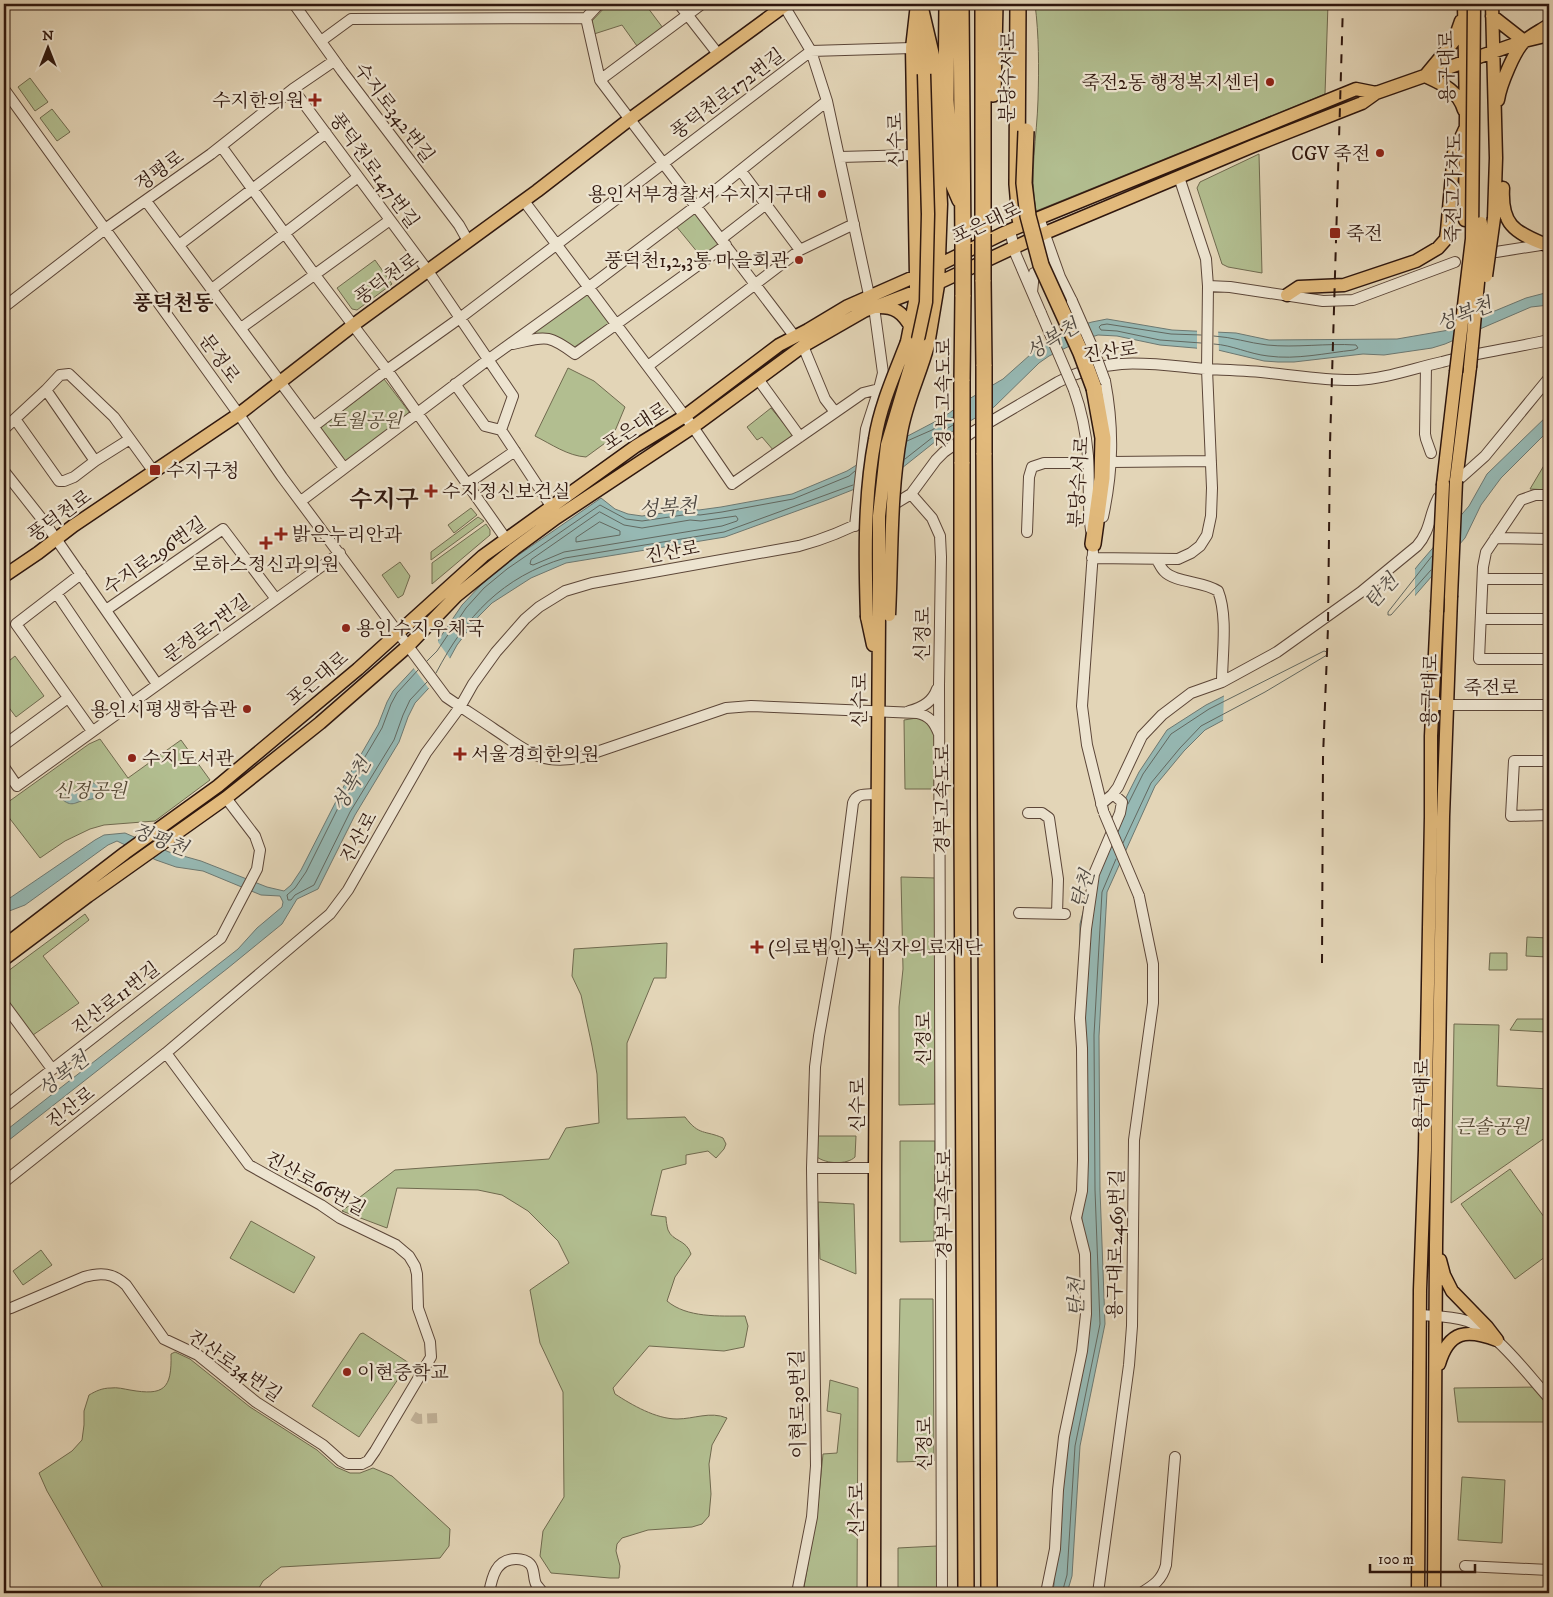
<svg xmlns="http://www.w3.org/2000/svg" width="1553" height="1597" font-family="'IM FELL DW Pica','Noto Serif KR',serif">
	<style>
		.green { fill: #b2be90; stroke: #706a4f }
		.water { fill: #96b8b3; stroke: #6d7871 }
		.pier { fill: #e3d5b7 }
		.lines { fill: none; stroke-linecap: round; stroke-linejoin: round }
		.shore { stroke: #626860; stroke-width: 1 }
		.minor-tunnel { stroke: #bfaf95; stroke-width: 10; stroke-dasharray: 10 5; stroke-linecap: butt }
		.minor-casing { stroke: #5c4638; stroke-width: 12 }
		.major-casing { stroke: #2f170e; stroke-width: 15 }
		.highway-casing { stroke: #2f170e; stroke-width: 18 }
		.minor { stroke: #ede4d0; stroke-width: 10 }
		.major { stroke: #e2ba7c; stroke-width: 12 }
		.highway { stroke: #e2ba7c; stroke-width: 15 }
		.rail { stroke: #2f170e; stroke-width: 2; stroke-dasharray: 9 9; stroke-linecap: butt }
		.minor-bridge-casing { stroke: #5c4638; stroke-width: 12; stroke-linecap: butt }
		.major-bridge-casing { stroke: #2f170e; stroke-width: 15; stroke-linecap: butt }
		.highway-bridge-casing { stroke: #2f170e; stroke-width: 18; stroke-linecap: butt }
		.minor-bridge { stroke: #ede4d0; stroke-width: 10 }
		.major-bridge { stroke: #e2ba7c; stroke-width: 12 }
		.highway-bridge { stroke: #e2ba7c; stroke-width: 15 }
		.poi-dot { fill: #8f2418; stroke: #ede4d0; stroke-width: 2 }
		.labels { text-anchor: middle; stroke-width: 4.5; stroke-linejoin: round; paint-order: stroke }
		.street-label { font-size: 19px; fill: #2f170e; stroke: #ede4d0 }
		.poi-label { font-size: 19px; fill: #2f170e; stroke: #ede4d0; text-anchor: start }
		.park-label { font-size: 19px; font-style: italic; fill: #564935; stroke: #ede4d0 }
		.water-label { font-size: 20px; font-style: italic; fill: #4e4740; stroke: #ede4d0 }
		.quarter-label { font-size: 21px; font-weight: bold; fill: #2f170e; stroke: #ede4d0 }
		.district-label { font-size: 24px; font-weight: bold; fill: #2f170e; stroke: #ede4d0 }
	</style>
	<rect width="100%" height="100%" fill="#e3d5b7"/>
	<filter id="stains"><feTurbulence type="fractalNoise" baseFrequency=".004" numOctaves="4"/><feColorMatrix values="0 0 0 0 .2 0 0 0 0 .09 0 0 0 0 .02 0 0 0 .5 -.17"/></filter>
	<radialGradient id="worn" r=".72"><stop offset=".6" stop-color="#630" stop-opacity="0"/><stop offset="1" stop-color="#630" stop-opacity=".3"/></radialGradient>
	<path class="green" d="M608 4H645L663 28 637 46 622 25 594 34 591 22Z
		M1035 4H1328L1325 94 1036 211C1029 174 1037 137 1038 100 1039 68 1039 35 1035 4Z
		M30 78 48 102 35 111 18 87Z
		M52 109 70 132 57 141 40 118Z
		M1259 154 1262 273 1228 267 1222 264 1197 188 1200 182Z
		M694 212 720 246 703 259 676 226Z
		M375 260 392 284 357 310 352 309 337 288Z
		M587 292 611 322 573 348 563 341 520 340Z
		M568 368 594 381 625 407 612 438 586 457C568 456 551 444 535 436Z
		M384 379 410 413 346 462 320 428Z
		M771 408 794 436 774 451 762 437 757 440 747 427Z
		M1549 457V490L1530 489Z
		M471 508 477 515 454 533 448 525Z
		M478 517 484 521 431 560V552Z
		M486 524 490 530V535L432 584V563Z
		M400 562 410 576 403 595 398 598 382 575Z
		M15 656 44 696 16 717 4 701V665Z
		M923 717 934 725 936 789H905L904 720Z
		M100 739 128 778 181 740 210 780 155 821 104 825 90 829 65 841 40 858 4 811V805L89 744Z
		M901 877 936 878 935 1104 899 1105V1007L903 969Z
		M85 914 89 920 43 956 79 1003 33 1035 4 996V974Z
		M1527 937 1549 938 1548 957 1526 956Z
		M667 943 666 978H654L627 1043V1119L685 1117C699 1136 705 1130 723 1138L726 1144 724 1149 716 1158 708 1151 686 1155V1164L662 1170 651 1215 666 1217C666 1221 667 1226 668 1230 673 1242 686 1239 691 1254L675 1277 667 1301C687 1318 719 1316 745 1316L748 1326 744 1347 724 1351 649 1346 613 1388 615 1394C632 1405 656 1419 677 1419 694 1419 710 1411 727 1418L712 1445 709 1464 711 1494 709 1516 702 1524 692 1527 648 1530 622 1538 617 1544 616 1551 620 1566 619 1578H610L551 1573 540 1556 543 1531 564 1497 563 1392 540 1343 530 1290 569 1263 558 1241 528 1211 502 1195 478 1190 397 1188 387 1228 342 1211 395 1170 549 1159 566 1128 599 1123 597 1074 592 1046 581 995 572 976 574 949Z
		M1490 953H1507V970H1489Z
		M1517 1019H1549V1030L1545 1032 1510 1030Z
		M1454 1024 1499 1025 1497 1086 1549 1089V1135L1451 1203Z
		M816 1136H856L855 1157C847 1165 826 1164 817 1157Z
		M900 1141H935L934 1241 900 1242Z
		M1510 1169 1549 1224V1254L1515 1279 1461 1204Z
		M818 1202 854 1204 856 1274 820 1259Z
		M251 1221 315 1257 294 1293 230 1258Z
		M41 1250 52 1265 23 1285 13 1271Z
		M900 1299H933L934 1461 897 1462Z
		M363 1333 409 1363 359 1437 312 1406 360 1334Z
		M175 1352 190 1359 250 1407 317 1450 336 1467 350 1473H360L373 1468 392 1476 450 1529 449 1546 440 1558 281 1567 263 1581 256 1593H106L47 1491 39 1473 72 1451 82 1440 84 1425V1411L89 1395C96 1391 102 1388 111 1388 117 1387 124 1389 130 1390 164 1396 172 1389 171 1354Z
		M830 1380 858 1388 857 1593H803L818 1505 823 1454 837 1453 841 1414 827 1411Z
		M1540 1387 1549 1398V1422H1458L1454 1388Z
		M1462 1477 1505 1480 1502 1543 1458 1540Z
		M937 1546 938 1593H898V1548Z"/>
	<path class="water" d="M1549 292V305L1531 307 1445 344 1432 348 1384 355 1363 354 1294 362H1278L1264 361 1218 350 1160 345 1117 336 1098 335 1082 340 1049 356 1039 363 994 407 936 441 902 468 875 481 827 500 725 537 566 563 531 578 492 603 479 616 457 645 440 676 415 703 408 717 399 742 355 815 318 889 297 899 282 924 228 968 4 1144V1132L238 949 257 928 282 907 283 902 280 896 261 895 203 871 176 867 156 860 117 841 108 845 25 905 4 913V902L95 840 104 835 125 833 169 852 201 861 267 887 284 891 291 885 301 870 352 770 378 725 387 702 393 691 433 648 462 605 481 585 504 565 601 498 615 509 628 514 642 516 690 509 699 510 721 507 792 494 847 471 879 451 942 418 969 399 1003 379 1040 346 1074 327 1092 322 1107 319 1172 330 1236 333 1269 340 1397 339 1449 330 1526 298Z
		M1549 414V430L1501 478 1481 505 1465 538 1392 622 1268 696 1205 730 1184 751 1155 786 1107 892 1099 1036 1100 1190 1105 1324 1080 1446 1072 1576 1067 1593H1051L1054 1585 1058 1481 1087 1301 1082 1231 1079 1053 1080 924 1098 853 1139 772 1167 730 1206 705 1375 620 1419 564 1469 506 1487 474Z
		M92 782 100 787 103 795C97 798 93 799 86 800 76 801 73 808 63 800L67 792 80 789 87 784Z"/>
	<path class="pier" d="M1197 328 1218 329 1219 352 1197 351Z
		M1415 564V599L1393 624 1269 699 1223 723 1224 693 1373 618Z
		M438 636V642L451 660 442 677 430 690 412 666 431 646Z"/>
	<g class="lines">
		<path class="shore" d="M1201 343 1160 340 1117 331 1101 330 1099 327 1101 325 1107 324 1171 334 1201 335
			M1214 344C1232 345 1249 354 1268 356 1296 360 1326 353 1354 350L1358 348 1356 345C1326 343 1296 348 1267 345 1249 343 1232 337 1214 336
			M907 441 932 430 953 417
			M905 459 933 437 953 425
			M600 512 624 525 642 528 690 520 701 521 736 516 738 519 737 521 722 526 564 552 533 565 530 564 531 560Z
			M600 522 620 531V535L576 542V538Z
			M1431 570 1391 615H1388V612L1432 556
			M427 661 437 651 466 608 484 588 507 569 600 505 626 519 642 521 690 514 700 515 722 512 793 499 849 476 855 471
			M418 670 397 693 391 704 382 728 356 772 306 872 295 888 287 895 288 900H291L295 895 314 885 350 812 394 740 403 715 410 700 427 682
			M436 673C466 616 502 577 565 558L724 532 853 485
			M1123 843 1151 783 1180 748 1201 726 1265 692 1327 655V652L1324 651 1209 709 1171 734 1143 774 1128 804
			M1062 1593 1067 1575 1075 1446 1100 1324 1095 1190 1094 1035 1102 892 1116 859"/>
		<path class="minor-tunnel" d="M413 1416 418 1419 438 1418"/>
		<g class="minor-casing">
			<path id="minor" d="M294 4 342 71 459 225 468 241
				M679 4 718 54
				M783 4 811 51 827 101 869 295
				M586 18 600 80 795 337
				M321 41 351 19 586 18 599 4
				M600 80 702 4
				M4 89 240 416 282 477 446 697C462 708 478 718 494 729 526 750 541 767 582 757L726 708 751 706 917 713C930 716 934 722 939 734
				M293 89 428 271 513 396 501 430 551 506
				M221 146 315 275 387 370 506 539
				M840 157 914 155
				M741 171 800 250
				M146 201 344 468
				M524 201 693 427 732 484 863 393 879 389 883 373 874 307
				M1039 218 1060 277 1072 301
				M1010 231 1016 255 1041 313
				M721 239 766 204
				M179 245 326 133
				M1496 252 1547 244
				M1208 286 1230 287 1323 301 1353 300 1455 262
				M212 289 358 177
				M1032 292 1034 273 1047 268
				M4 307 105 229 211 154 293 89 334 61
				M241 328 390 220
				M513 344C545 337 547 333 575 354L726 245
				M803 346 825 399 835 412
				M648 366 800 250 854 224
				M1426 366 1425 434 1426 439 1431 453
				M758 379 800 437
				M455 384 485 426 501 430
				M46 390 95 461
				M1074 390C1082 412 1086 433 1088 456 1090 481 1087 505 1091 530
				M15 419 59 481H64L74 477 95 461 130 439
				M314 426 387 370 460 318 811 51 912 48
				M4 429 46 390 60 375 69 374 114 417 154 472
				M1111 462 1211 461
				M4 471 45 523 157 684
				M467 484 515 451
				M911 494 932 518 940 536 941 557 939 686 942 1593
				M1549 495H1535L1521 500 1486 552 1483 567 1479 659H1549
				M301 501 489 359 589 287 696 206 827 101
				M888 508 911 494 936 460 944 452 971 433 1058 382C1109 355 1151 364 1206 369 1227 370 1249 370 1270 373 1299 376 1328 381 1357 380 1385 379 1414 368 1442 362 1477 353 1513 348 1549 340
				M1103 517C1113 470 1114 428 1105 381
				M855 526 866 429 879 389
				M1027 532 1029 477 1032 467 1044 463H1088
				M1495 538 1549 539
				M1093 552 1082 706 1087 745 1103 810
				M1092 558 1178 559 1191 553 1200 546 1207 535 1211 516 1212 488 1207 369 1208 286 1206 259 1179 177
				M1157 560C1159 563 1161 568 1164 571 1175 583 1204 581 1218 591 1228 616 1222 655 1222 682
				M81 574 16 624 92 731
				M1483 579H1549
				M57 594 131 703
				M106 610 223 529 276 599
				M1481 619H1549
				M1432 705H1549
				M909 711C922 708 933 701 937 689
				M4 745 68 698
				M1549 761H1514L1511 816 1549 815
				M4 767 17 786 340 553
				M1101 804 1112 795 1118 787 1142 736 1162 715 1191 693 1222 682 1277 652 1361 592 1417 546C1431 530 1429 515 1438 498L1485 456 1549 378
				M1028 813H1042L1049 818 1058 879 1057 914
				M1019 913 1065 914
				M4 1004 52 1069
				M4 1107 221 938 257 869 260 850 255 836 226 798
				M875 1168H812L815 1067 819 1036 835 946 853 803C857 792 867 795 877 794
				M4 1182 166 1053 330 914 348 890 426 753 460 707 473 684 496 652 525 619 539 607 565 591 592 583 799 546C825 539 847 530 871 517
				M4 1310 11 1308 84 1277C101 1272 113 1273 126 1285L164 1339 198 1355 256 1402 323 1445 341 1461 347 1464H362L368 1461 375 1451 431 1357 430 1342 418 1308 417 1274 415 1266 409 1256 396 1245 340 1218 321 1205 249 1165 166 1053
				M1420 1315C1435 1316 1452 1316 1467 1321 1496 1331 1528 1375 1549 1398
				M1465 1566 1549 1570
				M489 1593C492 1577 496 1559 516 1559 521 1559 527 1561 530 1564 535 1569 533 1578 536 1584 538 1587 541 1590 543 1593
				M797 1593 812 1517 816 1466 812 1168
				M1046 1593 1055 1549 1058 1490 1064 1437 1082 1351 1086 1314 1085 1254 1076 1218 1082 1191 1083 1160 1082 1048 1080 1018 1086 929 1094 874 1120 813 1122 802 1113 794
				M1098 1593 1129 1365 1132 1326 1134 1140 1153 1003V964L1139 896
				M1141 1593C1154 1585 1162 1580 1166 1565L1175 1457"/>
		</g>
		<g class="major-casing">
			<path id="major" d="M921 4 933 55 941 204 938 285 928 345
				M1464 4 1466 115 1465 220
				M1492 4 1496 158 1494 218
				M1492 16 1524 41
				M1461 21 1454 41 1425 76C1442 84 1458 90 1464 110
				M921 32 924 74
				M1498 100C1500 86 1515 48 1526 40 1533 34 1542 30 1549 25
				M1503 188C1501 224 1514 232 1544 244
				M1287 295 1299 287 1344 285 1416 261 1438 248 1446 239 1447 231 1454 153 1465 129
				M879 307C895 307 902 312 911 327
				M907 342 916 296V276L912 48 917 4
				M1456 481 1470 367
				M1443 484 1456 372
				M4 576 38 553 73 526 239 414 356 323 537 191 630 119 787 4
				M867 617 873 645
				M4 946 125 853 218 786 358 669 483 556 636 446 685 416 779 345 808 330 848 306 916 276 1004 233 1039 218 1356 89 1376 93
				M4 959 88 896 226 798 320 723 408 646 456 596 514 549 556 518 693 427 803 346 864 311 938 283 1045 233 1253 146 1362 103 1376 93 1524 41 1549 35
				M1440 1260 1444 1275 1452 1291 1487 1327 1497 1340
				M1439 1364C1449 1330 1467 1329 1497 1340
				M874 1593 875 1168 879 617
				M1418 1593 1420 1290 1425 1150 1431 817V736L1437 612
				M1434 1593 1436 1245 1443 817 1451 597"/>
		</g>
		<g class="highway-casing">
			<path id="highway" d="M947 4 946 100 951 179 960 200
				M961 4 963 244
				M983 4V234
				M1018 4 1017 184 1020 219
				M993 94 995 4
				M983 280 984 366
				M962 381 963 295
				M984 453 989 1593
				M962 462V824L966 1593
				M1093 544 1102 478 1103 438 1094 388"/>
		</g>
		<use href="#minor" class="minor"/>
		<use href="#major" class="major"/>
		<use href="#highway" class="highway"/>
		<path class="rail" d="M1322 963 1323 757 1328 627 1330 444 1343 4"/>
		<g class="minor-bridge-casing">
			<path id="minor-bridge" d="M1072 301 1094 351 1105 381
				M1041 313 1074 390
				M1104 813 1139 896"/>
		</g>
		<g class="major-bridge-casing">
			<path id="major-bridge" d="M1486 276 1494 218
				M1470 367 1479 272 1481 223
				M1456 372 1472 239 1474 4
				M1451 597 1456 481
				M1437 612 1443 484
				M889 615C892 555 890 493 901 433 906 402 920 375 928 345
				M867 617C865 558 864 497 875 439 880 406 895 373 907 342
				M879 617V516L887 445 917 344 926 302 928 214 924 74"/>
		</g>
		<g class="highway-bridge-casing">
			<path id="highway-bridge" d="M1026 131 1024 183 1028 216 1041 265 1081 353 1094 388
				M983 234V280
				M963 244V295
				M984 366V453
				M962 381V462"/>
		</g>
		<use href="#minor-bridge" class="minor-bridge"/>
		<use href="#major-bridge" class="major-bridge"/>
		<use href="#highway-bridge" class="highway-bridge"/>
	</g>
	<g class="poi-dot">
		<circle cx="1270" cy="82" r="5"/>
		<path d="M312.5 92.5h5v5h5v5h-5v5h-5v-5h-5v-5h5z"/>
		<circle cx="1380" cy="153" r="5"/>
		<circle cx="822" cy="194" r="5"/>
		<rect x="1329" y="227" width="12" height="12" rx="2.5"/>
		<circle cx="799" cy="260" r="5"/>
		<rect x="149" y="464" width="12" height="12" rx="2.5"/>
		<path d="M428.5 483.5h5v5h5v5h-5v5h-5v-5h-5v-5h5z"/>
		<path d="M278.5 526.5h5v5h5v5h-5v5h-5v-5h-5v-5h5z"/>
		<path d="M263.5 535.5h5v5h5v5h-5v5h-5v-5h-5v-5h5z"/>
		<circle cx="346" cy="628" r="5"/>
		<circle cx="247" cy="709" r="5"/>
		<path d="M457.5 746.5h5v5h5v5h-5v5h-5v-5h-5v-5h5z"/>
		<circle cx="132" cy="758" r="5"/>
		<path d="M754.5 939.5h5v5h5v5h-5v5h-5v-5h-5v-5h5z"/>
		<circle cx="347" cy="1372" r="5"/>
	</g>
	<g class="labels">
		<g class="street-label">
			<text transform="translate(1446 67) rotate(-91)" y="7">용구대로</text>
			<text transform="translate(1007 77) rotate(-89)" y="7">분당수서로</text>
			<text transform="translate(727 93) rotate(-37)" y="7">풍덕천로172번길</text>
			<text transform="translate(395 112) rotate(53)" y="7">수지로342번길</text>
			<text transform="translate(895 140) rotate(-91)" y="7">신수로</text>
			<text transform="translate(159 170) rotate(-36)" y="7">정평로</text>
			<text transform="translate(375 170) rotate(54)" y="7">풍덕천로147번길</text>
			<text transform="translate(1453 188) rotate(-89)" y="7">죽전고가차도</text>
			<text transform="translate(986 222) rotate(-25)" y="7">포은대로</text>
			<text transform="translate(386 278) rotate(-36)" y="7">풍덕천로</text>
			<text transform="translate(1110 351) rotate(-8)" y="7">진산로</text>
			<text transform="translate(220 358) rotate(54)" y="7">문정로</text>
			<text transform="translate(943 393) rotate(-90)" y="7">경부고속도로</text>
			<text transform="translate(635 426) rotate(-33)" y="7">포은대로</text>
			<text transform="translate(1078 482) rotate(-86)" y="7">분당수서로</text>
			<text transform="translate(59 515) rotate(-36)" y="7">풍덕천로</text>
			<text transform="translate(672 551) rotate(-10)" y="7">진산로</text>
			<text transform="translate(154 555) rotate(-35)" y="7">수지로296번길</text>
			<text transform="translate(206 628) rotate(-36)" y="7">문정로7번길</text>
			<text transform="translate(922 634) rotate(-89)" y="7">신정로</text>
			<text transform="translate(317 678) rotate(-40)" y="7">포은대로</text>
			<text x="1491" y="694">죽전로</text>
			<text transform="translate(1429 690) rotate(-88)" y="7">용구대로</text>
			<text transform="translate(859 700) rotate(-89)" y="7">신수로</text>
			<text transform="translate(942 799) rotate(-90)" y="7">경부고속도로</text>
			<text transform="translate(358 837) rotate(-61)" y="7">진산로</text>
			<text transform="translate(115 998) rotate(-38)" y="7">진산로11번길</text>
			<text transform="translate(923 1039) rotate(-90)" y="7">신정로</text>
			<text transform="translate(1421 1095) rotate(-89)" y="7">용구대로</text>
			<text transform="translate(857 1105) rotate(-90)" y="7">신수로</text>
			<text transform="translate(70 1107) rotate(-38)" y="7">진산로</text>
			<text transform="translate(316 1183) rotate(29)" y="7">진산로66번길</text>
			<text transform="translate(944 1204) rotate(-90)" y="7">경부고속도로</text>
			<text transform="translate(1115 1244) rotate(-89)" y="7">용구대로2469번길</text>
			<text transform="translate(235 1365) rotate(35)" y="7">진산로34번길</text>
			<text transform="translate(797 1404) rotate(-91)" y="7">이현로30번길</text>
			<text transform="translate(924 1444) rotate(-90)" y="7">신정로</text>
			<text transform="translate(856 1510) rotate(-90)" y="7">신수로</text>
		</g>
		<g class="poi-label">
			<text x="1260" y="89" text-anchor="end">죽전2동 행정복지센터</text>
			<text x="304" y="107" text-anchor="end">수지한의원</text>
			<text x="1370" y="160" text-anchor="end">CGV 죽전</text>
			<text x="812" y="201" text-anchor="end">용인서부경찰서 수지지구대</text>
			<text x="1346" y="240">죽전</text>
			<text x="789" y="267" text-anchor="end">풍덕천1,2,3통 마을회관</text>
			<text x="166" y="477">수지구청</text>
			<text x="442" y="498">수지정신보건실</text>
			<text x="292" y="541">밝은누리안과</text>
			<text x="266" y="571" text-anchor="middle">로하스정신과의원</text>
			<text x="356" y="635">용인수지우체국</text>
			<text x="237" y="716" text-anchor="end">용인시평생학습관</text>
			<text x="471" y="761">서울경희한의원</text>
			<text x="142" y="765">수지도서관</text>
			<text x="768" y="954">(의료법인)녹십자의료재단</text>
			<text x="357" y="1379">이현중학교</text>
		</g>
		<g class="park-label">
			<text x="365" y="427">토월공원</text>
			<text x="90" y="797">신정공원</text>
			<text x="1492" y="1133">큰솔공원</text>
		</g>
		<g class="water-label">
			<text transform="translate(1464 314) rotate(-21)" y="7">성복천</text>
			<text transform="translate(1052 339) rotate(-32)" y="7">성복천</text>
			<text transform="translate(668 507) rotate(-4)" y="7">성복천</text>
			<text transform="translate(1381 591) rotate(-48)" y="7">탄천</text>
			<text transform="translate(351 784) rotate(-61)" y="7">성복천</text>
			<text transform="translate(160 839) rotate(21)" y="7">정평천</text>
			<text transform="translate(1082 889) rotate(-73)" y="7">탄천</text>
			<text transform="translate(63 1074) rotate(-38)" y="7">성복천</text>
			<text transform="translate(1076 1297) rotate(-89)" y="7">탄천</text>
		</g>
		<g class="quarter-label">
			<text x="173" y="310">풍덕천동</text>
		</g>
		<g class="district-label">
			<text x="384" y="507">수지구</text>
		</g>
	</g>
	<rect width="1553" height="1597" fill="none" stroke="#e3d5b7" stroke-width="20"/>
	<rect x="5" y="5" width="1543" height="1587" fill="none" stroke="#2f170e" stroke-width="2.5"/>
	<rect x="10" y="10" width="1533" height="1577" fill="none" stroke="#2f170e"/>
	<g transform="translate(48 48)" stroke="#ede4d0" stroke-width="4" paint-order="stroke">
	<path d="M0-4L9 19L0 12L-9 19Z" fill="#2f170e"/>
	<text y="-8" font-size="14" font-weight="bold" text-anchor="middle" fill="#2f170e">N</text>
	</g>
	<path d="M1370 1564v8h105v-8" fill="none" stroke="#2f170e" stroke-width="2.5"/>
	<text x="1378" y="1564" font-size="15" fill="#2f170e" stroke="#ede4d0" stroke-width="4" paint-order="stroke">100 m</text>
	<rect width="100%" height="100%" filter="url(#stains)"/>
	<rect width="100%" height="100%" fill="url(#worn)"/>
</svg>
